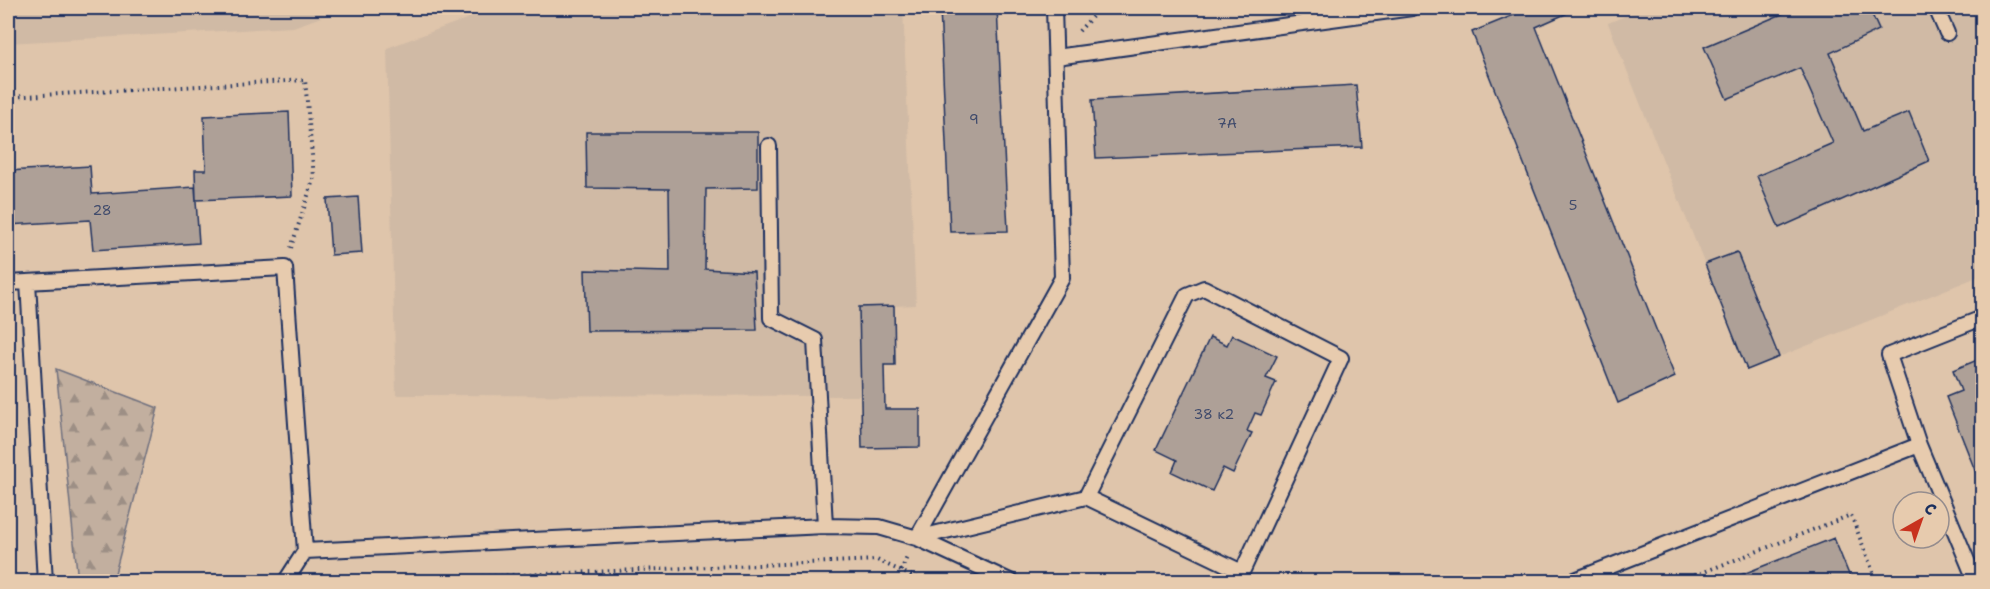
<svg xmlns="http://www.w3.org/2000/svg" width="1990" height="589" font-family="'Shantell Sans',sans-serif">
	<style>
		.built { fill: #d0baa5 }
		.forest { fill: url(#forest-firs); stroke: #6e6f7e; stroke-width: 1.5 }
		.building { fill: #aea097; stroke: #1b2f5e; stroke-width: 1.5 }
		.lines { fill: none; stroke-linecap: round; stroke-linejoin: round }
		.service-casing { stroke: #1b2f5e; stroke-width: 18 }
		.path { stroke: #1b2f5e; stroke-width: 4; stroke-dasharray: 1.5 4.5; stroke-linecap: butt }
		.service { stroke: #e7cbae; stroke-width: 14 }
		.labels { text-anchor: middle; stroke-width: 5; stroke-linejoin: round; paint-order: stroke }
		.number-label { font-size: 14px; fill: #404b6c }
	</style>
	<defs>
		<pattern id="forest-firs" width="22" height="20" patternUnits="userSpaceOnUse" patternTransform="scale(1.5)"><rect width="22" height="20" fill="#c2af9f"/><path d="M5 1l3.5 6h-7zM16 11l3.5 6h-7z" fill="#9d8f85"/></pattern>
	</defs>
	<rect width="100%" height="100%" fill="#dfc5ab"/>
	<filter id="ink" filterUnits="userSpaceOnUse"><feTurbulence type="fractalNoise" baseFrequency=".0167" numOctaves="2"/><feDisplacementMap in="SourceGraphic" scale="12" xChannelSelector="R" yChannelSelector="G"/><feConvolveMatrix kernelMatrix="1 2 1 2 8 2 1 2 1" color-interpolation-filters="sRGB"/></filter>
	<g filter="url(#ink)">
		<path class="built" d="M8 8H347L293 27 8 43Z
			M496 8H903L916 305 894 306 895 365 884 366 885 409H920V447L862 448 860 396 396 395 387 48Z
			M1645 8H1982V275L1747 370 1608 23Z"/>
		<path class="forest" d="M56 369 158 408 113 581H78Z"/>
		<path class="building" d="M940 8H997L1008 231 950 232Z
			M1531 8H1579L1536 27 1675 377 1618 403 1472 32Z
			M1796 8H1869L1879 30 1830 53 1863 131 1909 112 1929 161 1779 228 1757 176 1833 143 1800 68 1727 99 1704 47Z
			M1356 85 1362 147 1096 158 1092 100Z
			M289 112 292 196 196 200 195 170H206L204 116Z
			M586 132H758V188L706 189 705 269 754 272 757 330 587 331 585 270 670 272 669 189 587 188Z
			M90 166 92 194 195 187 199 243 93 250 90 220 8 225V171Z
			M358 197 362 253 331 255 327 199Z
			M1737 252 1779 357 1747 370 1705 264Z
			M894 306 895 365H884L885 409H920V447L862 448 859 307Z
			M1232 335 1277 356 1266 378 1276 382 1261 415 1255 413 1247 431 1252 433 1233 473 1223 468 1212 491 1172 472 1177 460 1156 450 1210 337 1227 345Z
			M1982 358V488L1946 397 1961 391 1953 370Z
			M1834 538 1852 582H1723Z"/>
		<g class="lines">
			<g class="service-casing">
				<path id="service" d="M1936 8 1947 33
					M1056 57 1412 8
					M769 146 771 318 815 340 825 526
					M28 282 45 582
					M8 283 285 268 305 551
					M1204 288 1341 358 1242 572 1086 497 1187 295Z
					M1919 445 1976 582
					M917 538 1062 278 1054 8
					M917 538 1086 497
					M285 582 305 551 825 526 879 527 917 538 1012 582
					M1570 582 1919 445 1889 355 1982 318"/>
			</g>
			<path class="path" d="M1079 31 1100 8
				M8 97 305 80 314 177 291 248
				M901 571 907 557
				M356 582 877 560 925 582
				M1678 582 1851 515 1877 582
				M1937 582 1951 576"/>
			<use href="#service" class="service"/>
		</g>
	</g>
	<g class="labels">
		<g class="number-label">
			<text x="974" y="124">9</text>
			<text x="1227" y="128">7А</text>
			<text x="1573" y="210">5</text>
			<text x="102" y="215">28</text>
			<text x="1214" y="419">38 к2</text>
		</g>
	</g>
	<rect width="1990" height="589" fill="none" stroke="#e7cbae" stroke-width="30"/>
	<rect x="15" y="15" width="1960" height="559" fill="none" stroke="#1b2f5e" stroke-width="2" filter="url(#ink)"/>
	<g transform="translate(1921 520) rotate(40)"><circle r="28" fill="#e7cbae" stroke="#958d8e" stroke-width="1.5"/>
	<path d="M0-4.5L10 22L0 15L-10 22Z" fill="#c8321e"/>
	<text y="-9" font-size="16" font-weight="bold" text-anchor="middle" fill="#1b2f5e">С</text>
	</g>
</svg>
